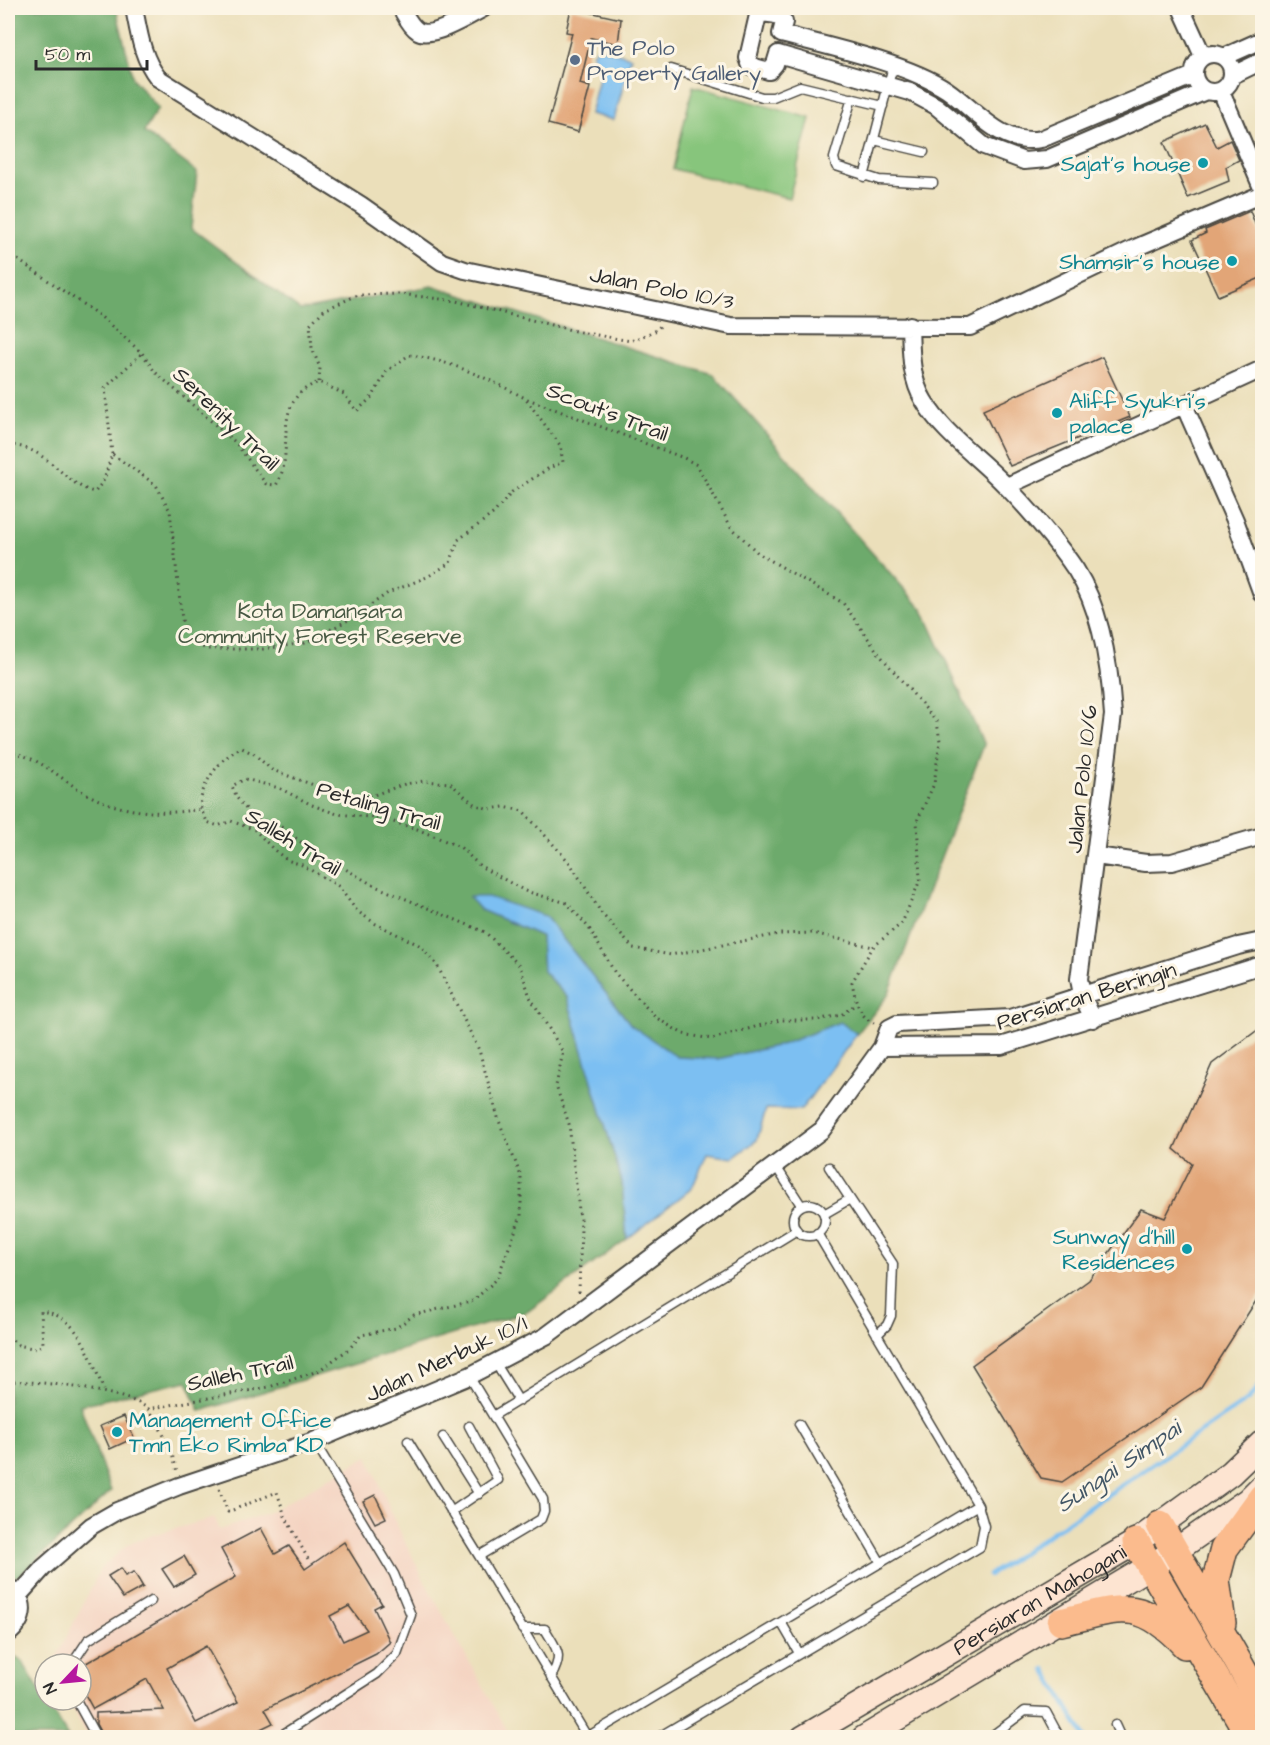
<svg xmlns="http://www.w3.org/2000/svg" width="1270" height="1745" font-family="'Architects Daughter',sans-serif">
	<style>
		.built { fill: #f4d3c1 }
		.green { fill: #87c57c; stroke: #597854; stroke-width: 1.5 }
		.forest { fill: #6daa6c; stroke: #4c6a4c; stroke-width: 1.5 }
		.water { fill: #7bbff2; stroke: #53758e; stroke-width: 1.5 }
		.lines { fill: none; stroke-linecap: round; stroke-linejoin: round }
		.stream { stroke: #7bbff2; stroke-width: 4.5 }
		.building { fill: #e2a577; fill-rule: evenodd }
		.service-casing { stroke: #484640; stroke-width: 11 }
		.minor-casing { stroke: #484640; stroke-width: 20 }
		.secondary-casing { stroke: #484640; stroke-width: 27 }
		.primary-casing { stroke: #484640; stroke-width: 30 }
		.path { stroke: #484640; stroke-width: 3; stroke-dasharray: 1.5 4.5; stroke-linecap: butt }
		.service { stroke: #fff; stroke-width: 8 }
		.minor { stroke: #fff; stroke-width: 16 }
		.secondary { stroke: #fde4d1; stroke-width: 24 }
		.primary { stroke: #fbbb8d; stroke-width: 27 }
		.service-dot { fill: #5c6f8a; stroke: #fcf5e5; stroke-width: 2 }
		.culture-dot { fill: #0f9aa8; stroke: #fcf5e5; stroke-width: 2 }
		.labels { text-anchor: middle; stroke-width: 6; stroke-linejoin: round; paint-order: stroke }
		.service-label { font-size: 22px; fill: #4e5e75; stroke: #fcf5e5; text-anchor: start }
		.culture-label { font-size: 22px; fill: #0d838f; stroke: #fcf5e5; text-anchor: end }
		.street-label { font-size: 22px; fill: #2b2b2b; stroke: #fcf5e5 }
		.park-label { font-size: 22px; fill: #475943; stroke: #fcf5e5 }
		.water-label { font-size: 24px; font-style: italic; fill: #435767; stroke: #fcf5e5 }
	</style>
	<rect width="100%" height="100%" fill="#fcf5e5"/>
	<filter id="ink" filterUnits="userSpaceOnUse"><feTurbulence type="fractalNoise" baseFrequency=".0167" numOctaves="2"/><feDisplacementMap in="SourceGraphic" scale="12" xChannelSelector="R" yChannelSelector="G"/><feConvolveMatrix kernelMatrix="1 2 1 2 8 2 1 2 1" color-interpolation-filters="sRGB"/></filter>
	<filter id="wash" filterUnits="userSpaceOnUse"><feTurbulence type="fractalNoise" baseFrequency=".008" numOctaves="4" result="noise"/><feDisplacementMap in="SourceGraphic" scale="24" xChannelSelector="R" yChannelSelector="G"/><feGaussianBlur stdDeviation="1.35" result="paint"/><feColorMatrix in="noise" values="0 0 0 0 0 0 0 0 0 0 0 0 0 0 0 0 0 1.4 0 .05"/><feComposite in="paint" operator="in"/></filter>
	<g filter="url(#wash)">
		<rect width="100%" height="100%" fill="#ebdfba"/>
		<path class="built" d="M368 1456 394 1519 424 1580 511 1737H88L67 1700H81V1664H53L101 1568 127 1545 155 1534 215 1518 220 1530 269 1512Z"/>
		<path class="green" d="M693 86 810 118 789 198 673 169Z"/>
		<path class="forest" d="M8 8H116L133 79 158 108 144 132 197 172 191 228 300 310 432 286 713 374 923 610 984 745 888 995 857 1034 840 1022 784 1044 718 1059 677 1057 631 1025 545 916 470 898 481 910 541 936 543 971 567 997 622 1182 627 1239 527 1312 200 1411 187 1381 80 1405 111 1491 18 1577 8 1575Z
			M8 1654 22 1661 68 1737H15L8 1727Z"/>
		<path class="water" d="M598 47 631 57 614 120 590 114 601 70 596 65 592 54Z
			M469 897H488L545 916 631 1025 677 1057 718 1059 784 1044 840 1022 857 1034 801 1110 766 1109 757 1140 733 1158 707 1154 692 1188 627 1239 622 1182 567 997 543 971 541 936 481 910Z"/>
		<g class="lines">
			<path class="stream" d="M989 1575 1248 1400 1262 1383
				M1045 1669 1085 1738"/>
		</g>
		<g id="blocks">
			<path class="building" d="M571 8 621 19 618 44 591 38 580 84 590 87 578 132 548 124 572 33 566 32Z
				M1205 123 1217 147 1230 140 1239 160 1226 167 1229 181 1188 198 1164 142Z
				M1250 211 1263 244V277L1218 296 1192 240 1206 233 1205 230Z
				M1102 357 1130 417 1010 466 983 410Z
				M1263 1026V1290L1201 1387 1062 1482 1041 1478 972 1365 1089 1280 1141 1209 1165 1218 1192 1164 1174 1149 1212 1064Z
				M124 1416 134 1438 110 1449 100 1426Z
				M375 1495 386 1518 375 1523 363 1501Z
				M261 1528 275 1554 289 1546 305 1569 344 1542 382 1604 374 1608 390 1642 376 1654 265 1709 273 1723 244 1737H103L96 1724V1713L164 1710 147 1679 93 1709 81 1687V1666L236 1577 221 1549ZM349 1606 367 1630 343 1641 330 1616ZM206 1646 238 1702 196 1723 167 1668Z
				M184 1556 195 1575 174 1587 162 1569Z
				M121 1568 125 1576 134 1572 143 1587 123 1598 108 1576Z"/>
		</g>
	</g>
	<g filter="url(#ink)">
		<use href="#blocks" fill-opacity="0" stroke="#484640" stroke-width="1.5"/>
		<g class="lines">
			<g class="service-casing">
				<path id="service" d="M671 69 762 97H773L800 86 883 106
					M852 98 834 158 836 166 879 180 933 183
					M874 140 924 152
					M864 177 893 66
					M775 1165 801 1205
					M829 1167 893 1264 891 1316 887 1325 877 1335
					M793 1220a16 16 0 1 1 32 0a16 16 0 1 1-32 0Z
					M824 1214 850 1199
					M496 1364 519 1401
					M469 1376 543 1499 544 1511 541 1519 479 1556 588 1738
					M493 1416 797 1230
					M799 1424 881 1563
					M443 1437 479 1494
					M408 1441 479 1556
					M451 1512 498 1480 469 1426
					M781 1622 799 1653
					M522 1629H545C557 1650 564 1654 551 1677
					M72 1664 88 1640 151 1601
					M76 1700 97 1738
					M1115 1725 1121 1738
					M587 1737 978 1505
					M277 1738 377 1674 397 1654 411 1615 394 1574 314 1441
					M657 1738 980 1547 984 1526 978 1505 817 1233
					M989 1738 1025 1711 1046 1712 1060 1738"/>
			</g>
			<g class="minor-casing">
				<path id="minor" d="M134 8C139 33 142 58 158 78L361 205 442 262 465 270 731 326 970 327 1135 248 1262 194
					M401 8C405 15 410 26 418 31 432 39 471 15 484 8
					M1181 8 1203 56
					M1194 73a19 19 0 1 1 38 0a19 19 0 1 1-38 0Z
					M1224 57 1262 40
					M1194 75 1041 139C1002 147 975 109 947 90 909 64 828 46 781 34L784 22 777 15 762 13 758 15 748 58 751 66 769 71 775 64 778 54 910 92 936 106 984 146 1024 161 1047 159 1206 91
					M1233 75 1262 61
					M1221 91 1262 188
					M910 325C911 351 910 378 924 401 944 435 979 457 1006 486 1027 507 1060 546 1076 570 1102 611 1110 668 1113 715L1079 979 1082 995 1093 1019
					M1184 405 1235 520 1262 594
					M1007 486 1262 369
					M1096 856 1146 863 1172 862 1262 836
					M882 1047 1001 1046 1262 965
					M8 1587C28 1598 25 1622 8 1634
					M18 1596 44 1567 91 1526 117 1511 179 1486 314 1441 469 1376 546 1336 822 1130 882 1047 889 1028 897 1024 1010 1018 1238 946 1262 941"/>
			</g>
			<g class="secondary-casing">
				<g id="secondary">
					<path id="s1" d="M803 1738 1136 1542 1231 1473 1262 1443"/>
					<path d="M864 1738 1175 1551 1248 1500 1262 1486"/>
				</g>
			</g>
			<g class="primary-casing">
				<path id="primary" d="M1160 1525 1262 1704
					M1136 1542 1251 1738
					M1061 1622C1120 1608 1139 1596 1185 1645
					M1222 1623 1216 1580 1224 1549 1262 1497"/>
			</g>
			<path class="path" d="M8 253 100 316 142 353 155 372 236 443 266 484 276 485C298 452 267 401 319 382L344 394 357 411 373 396 387 371 409 355C452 361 487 378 525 398
				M319 382 320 368 312 348 310 324 324 310 358 295 400 294 456 301 579 332 631 341 657 330 660 326
				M8 445C49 446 64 486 95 492L104 480 112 454 156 485 170 511 182 620 190 640 206 649H263L305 643 352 618 388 593 427 577 450 563 458 540 494 513 512 492 549 468 563 462 560 445 525 398 684 458 697 465 731 527 758 553 843 603 879 654 937 722 940 741 934 784 917 821 920 880 902 923 873 947 852 982C855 997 858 1017 874 1023
				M112 454 105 388 142 353
				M8 752C36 755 57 776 80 790 117 813 159 816 201 809
				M579 1292 581 1228 569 1124 556 1086 563 1052 530 997 520 966 485 932 375 886 309 848 281 827 252 816 237 798 232 786 245 779 279 788 312 805 337 814 380 818 417 829 460 847 480 866 525 891 567 903 589 928 615 973 655 1017 683 1034 712 1039 780 1020H816L841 1015 856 1004
				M8 1336 18 1345 37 1349 43 1344 41 1311C81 1316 90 1359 104 1390
				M8 1382C31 1379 134 1392 149 1410 159 1423 175 1457 177 1473
				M148 1409 269 1387 318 1371 349 1349 361 1335 396 1328 414 1315 473 1301 497 1279 521 1216V1176L499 1121 479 1050 437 965 421 946 376 924 357 911 338 886 302 865 287 860 273 849 255 830 231 821 218 826 207 822C206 818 202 813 201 809 197 787 223 754 242 748L254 754 272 770 336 793 374 795 405 784 424 781 450 783 474 804 489 809 504 807 523 811 570 863 602 914 633 948 671 955 779 934 813 933 873 947
				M219 1489 228 1512 277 1492 285 1516 308 1559"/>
			<use href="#service" class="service"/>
			<use href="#minor" class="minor"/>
			<use href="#secondary" class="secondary"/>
			<use href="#primary" class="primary"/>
		</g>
	</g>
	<circle class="service-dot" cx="575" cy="60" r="6"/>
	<g class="culture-dot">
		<circle cx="1203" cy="163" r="6"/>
		<circle cx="1232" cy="261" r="6"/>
		<circle cx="1057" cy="413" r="6"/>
		<circle cx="1187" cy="1249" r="6"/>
		<circle cx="117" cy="1432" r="6"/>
	</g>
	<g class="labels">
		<g class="service-label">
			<text x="587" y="55">The Polo<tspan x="587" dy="25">Property Gallery</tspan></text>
		</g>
		<g class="culture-label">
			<text x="1191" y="171">Sajat's house</text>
			<text x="1220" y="269">Shamsir's house</text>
			<text x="1069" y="408" text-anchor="start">Aliff Syukri's<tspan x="1069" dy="25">palace</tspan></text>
			<text x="1175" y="1244">Sunway d'hill<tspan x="1175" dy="25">Residences</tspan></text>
			<text x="129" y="1427" text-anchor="start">Management Office<tspan x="129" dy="25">Tmn Eko Rimba KD</tspan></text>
		</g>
		<g class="street-label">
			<text transform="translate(662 287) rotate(11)" y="8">Jalan Polo 10/3</text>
			<text transform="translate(608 411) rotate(21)" y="8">Scout's Trail</text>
			<text transform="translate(227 418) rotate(44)" y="8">Serenity Trail</text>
			<text transform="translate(1081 779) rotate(-84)" y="8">Jalan Polo 10/6</text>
			<text transform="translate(379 805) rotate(16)" y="8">Petaling Trail</text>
			<text transform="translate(294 841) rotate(32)" y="8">Salleh Trail</text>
			<text transform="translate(1086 995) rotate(-17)" y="8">Persiaran Beringin</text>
			<text transform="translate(446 1358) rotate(-25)" y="8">Jalan Merbuk 10/1</text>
			<text transform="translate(240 1372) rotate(-12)" y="8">Salleh Trail</text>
			<text dy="8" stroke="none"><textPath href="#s1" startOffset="274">Persiaran Mahogani</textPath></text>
		</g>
		<g class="park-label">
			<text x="320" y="618">Kota Damansara<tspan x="320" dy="25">Community Forest Reserve</tspan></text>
		</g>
		<g class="water-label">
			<text transform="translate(1118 1466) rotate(-34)" y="8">Sungai Simpai</text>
		</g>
	</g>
	<rect width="1270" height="1745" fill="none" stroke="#fcf5e5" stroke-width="30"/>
	<g transform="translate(63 1682) rotate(244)"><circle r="28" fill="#fcf5e5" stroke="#a8a49b" stroke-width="1.5"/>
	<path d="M0-4.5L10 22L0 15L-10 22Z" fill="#b5179e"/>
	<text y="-9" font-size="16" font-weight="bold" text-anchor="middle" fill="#2b2b2b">N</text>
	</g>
	<path d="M36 60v9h111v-9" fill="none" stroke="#2b2b2b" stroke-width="3"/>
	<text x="45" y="60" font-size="18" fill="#2b2b2b" stroke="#fcf5e5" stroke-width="4.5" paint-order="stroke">50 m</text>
</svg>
